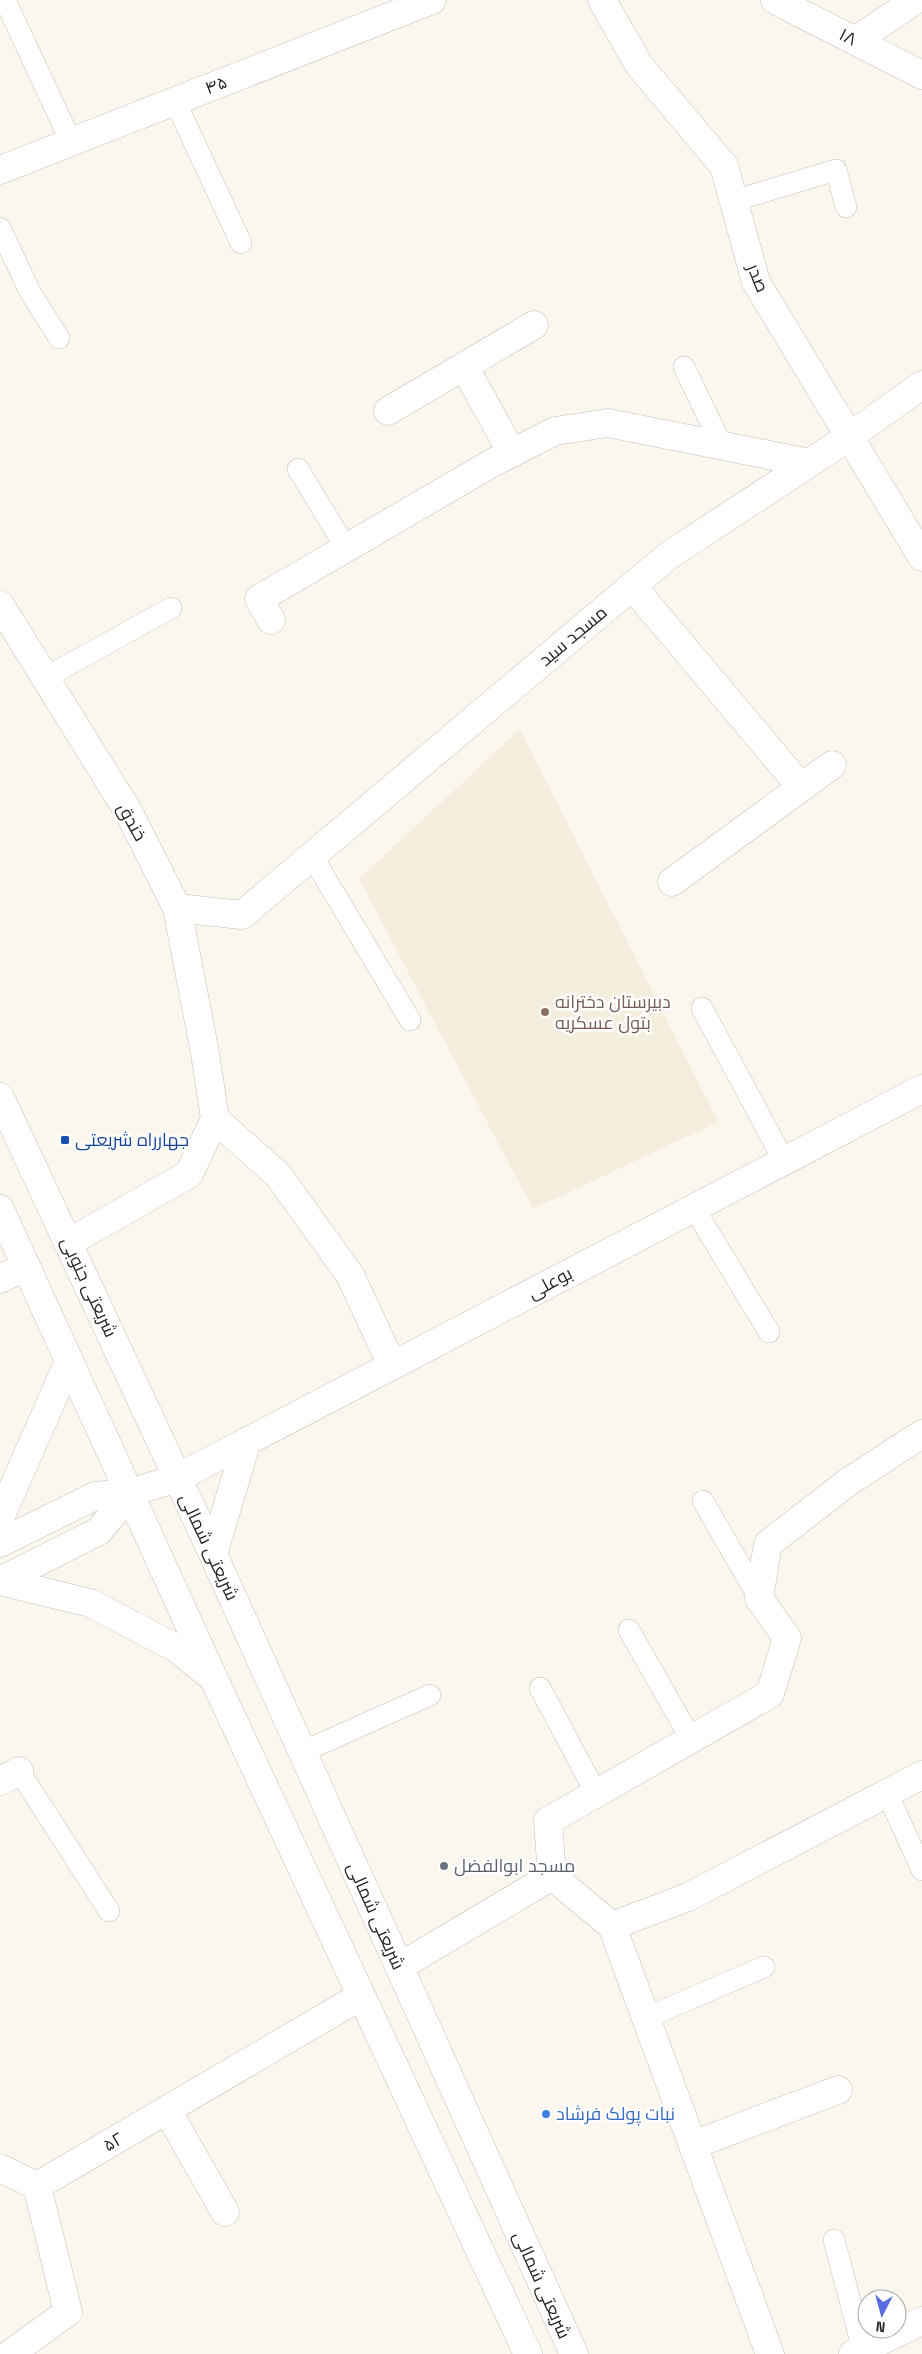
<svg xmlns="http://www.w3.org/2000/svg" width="922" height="2354" font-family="'Space Grotesk',Cairo,sans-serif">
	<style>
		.built { fill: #f4eedd }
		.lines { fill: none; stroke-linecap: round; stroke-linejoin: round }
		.service-casing { stroke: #c4c0b7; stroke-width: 22 }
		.minor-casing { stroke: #c4c0b7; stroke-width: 29 }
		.secondary-casing { stroke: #c4c0b7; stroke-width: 29 }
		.primary-casing { stroke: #c4c0b7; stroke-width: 29 }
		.service { stroke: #fff; stroke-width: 21 }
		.minor { stroke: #fff; stroke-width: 28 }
		.secondary { stroke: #fff; stroke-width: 28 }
		.primary { stroke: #fff; stroke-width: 28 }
		.education-dot { fill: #8d6e63; stroke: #fff; stroke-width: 2 }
		.transit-dot { fill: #1a4fb4; stroke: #fff; stroke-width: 2 }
		.worship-dot { fill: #6b7280; stroke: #fff; stroke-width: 2 }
		.shop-dot { fill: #3f7fe0; stroke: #fff; stroke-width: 2 }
		.labels { text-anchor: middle; stroke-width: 5; stroke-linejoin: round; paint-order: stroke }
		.street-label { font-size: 18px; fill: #262521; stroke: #fff }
		.education-label { font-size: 18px; fill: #785e54; stroke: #fff; text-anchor: start }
		.transit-label { font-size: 18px; fill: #164399; stroke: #fff; text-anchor: start }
		.worship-label { font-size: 18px; fill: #5b616d; stroke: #fff; text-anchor: start }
		.shop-label { font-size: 18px; fill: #366cbe; stroke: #fff; text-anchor: start }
	</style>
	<rect width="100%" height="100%" fill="#fbf7ee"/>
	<path class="built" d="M520 729 718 1122 533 1209 359 879Z"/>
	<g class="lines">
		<g class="service-casing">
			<path id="service" d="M5 0 71 142
				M175 101 241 243
				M733 201 836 170 846 207
				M0 228 30 292 59 338
				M684 367 722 446
				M298 469 346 548
				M45 678 171 608
				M312 856 410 1020
				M702 1008 784 1161
				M694 1208 769 1332
				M703 1501 759 1598
				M629 1630 691 1739
				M540 1688 596 1793
				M302 1752 430 1695
				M19 1771 109 1911
				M887 1793 922 1870
				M646 2018 764 1967
				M834 2240 863 2350"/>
		</g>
		<g class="minor-casing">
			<path id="minor" d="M602 0 639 65 724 166 756 282 922 557
				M775 0 922 75
				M855 41 915 0
				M0 170 432 0
				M464 366 512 453
				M388 411 534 325
				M632 586 801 787
				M0 605 128 811 177 908 242 915 668 556 849 437 922 385
				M271 620 259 599 492 463 555 431 608 423 809 463
				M672 882 832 765
				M215 1119 278 1175 350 1275 392 1365
				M68 1243 189 1174 215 1119 205 1053 177 908
				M0 1279 26 1266
				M0 1781 19 1771
				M552 1876 548 1821 770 1694 787 1638 759 1598 768 1544 848 1482 922 1434
				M612 1926 770 2354
				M399 1967 552 1876 612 1926 688 1897 922 1775
				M167 2110 225 2212
				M693 2145 838 2090
				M0 2168 37 2186
				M10 2354 68 2312 37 2186 361 1996
				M853 2354 922 2321"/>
		</g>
		<g class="secondary-casing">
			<path id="secondary" d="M177 1478 922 1089
				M0 1543 95 1496 130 1493
				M0 1581 99 1531 130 1493"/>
		</g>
		<g class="primary-casing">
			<path id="primary" d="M0 1097 213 1554 574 2354
				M0 1209 213 1677 528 2354
				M130 1493 177 1478
				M0 1518 69 1361
				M213 1554 247 1441
				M0 1581 90 1603 176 1648 208 1674"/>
		</g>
		<use href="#service" class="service"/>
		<use href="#minor" class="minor"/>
		<use href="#secondary" class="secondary"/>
		<use href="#primary" class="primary"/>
	</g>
	<circle class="education-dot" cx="545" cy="1012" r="5"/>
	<rect class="transit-dot" x="60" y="1135" width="10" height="10" rx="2.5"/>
	<circle class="worship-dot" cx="444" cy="1866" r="5"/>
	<circle class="shop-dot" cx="546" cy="2114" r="5"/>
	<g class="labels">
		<g class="street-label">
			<text transform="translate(848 37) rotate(27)" y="6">۱۸</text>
			<text transform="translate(216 85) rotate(-21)" y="6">۴۵</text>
			<text transform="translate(758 278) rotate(68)" y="6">صدر</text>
			<text transform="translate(573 636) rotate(-40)" y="6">مسجد سید</text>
			<text transform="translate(132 822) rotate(61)" y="6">خندق</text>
			<text transform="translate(550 1283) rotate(-28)" y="6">بوعلی</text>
			<text transform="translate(89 1287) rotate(65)" y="6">شریعتی جنوبی</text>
			<text transform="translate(209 1547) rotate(65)" y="6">شریعتی شمالی</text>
			<text transform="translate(376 1916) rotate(66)" y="6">شریعتی شمالی</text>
			<text transform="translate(113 2142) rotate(-30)" y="6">۵۲</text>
			<text transform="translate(542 2285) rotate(66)" y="6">شریعتی شمالی</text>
		</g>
		<g class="education-label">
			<text x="555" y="1008">دبیرستان دخترانه<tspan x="555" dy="21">بتول عسکریه</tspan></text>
		</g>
		<g class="transit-label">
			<text x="75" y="1146">جهارراه شریعتی</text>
		</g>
		<g class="worship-label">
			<text x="454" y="1872">مسجد ابوالفضل</text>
		</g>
		<g class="shop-label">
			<text x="556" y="2120">نبات پولک فرشاد</text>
		</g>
	</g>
	<g transform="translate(882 2314) rotate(186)"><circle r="24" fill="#ffffff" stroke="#a8a8a6"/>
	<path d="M0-4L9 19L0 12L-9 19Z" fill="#586de3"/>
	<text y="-8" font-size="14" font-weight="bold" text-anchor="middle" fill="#262521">N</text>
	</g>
</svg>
